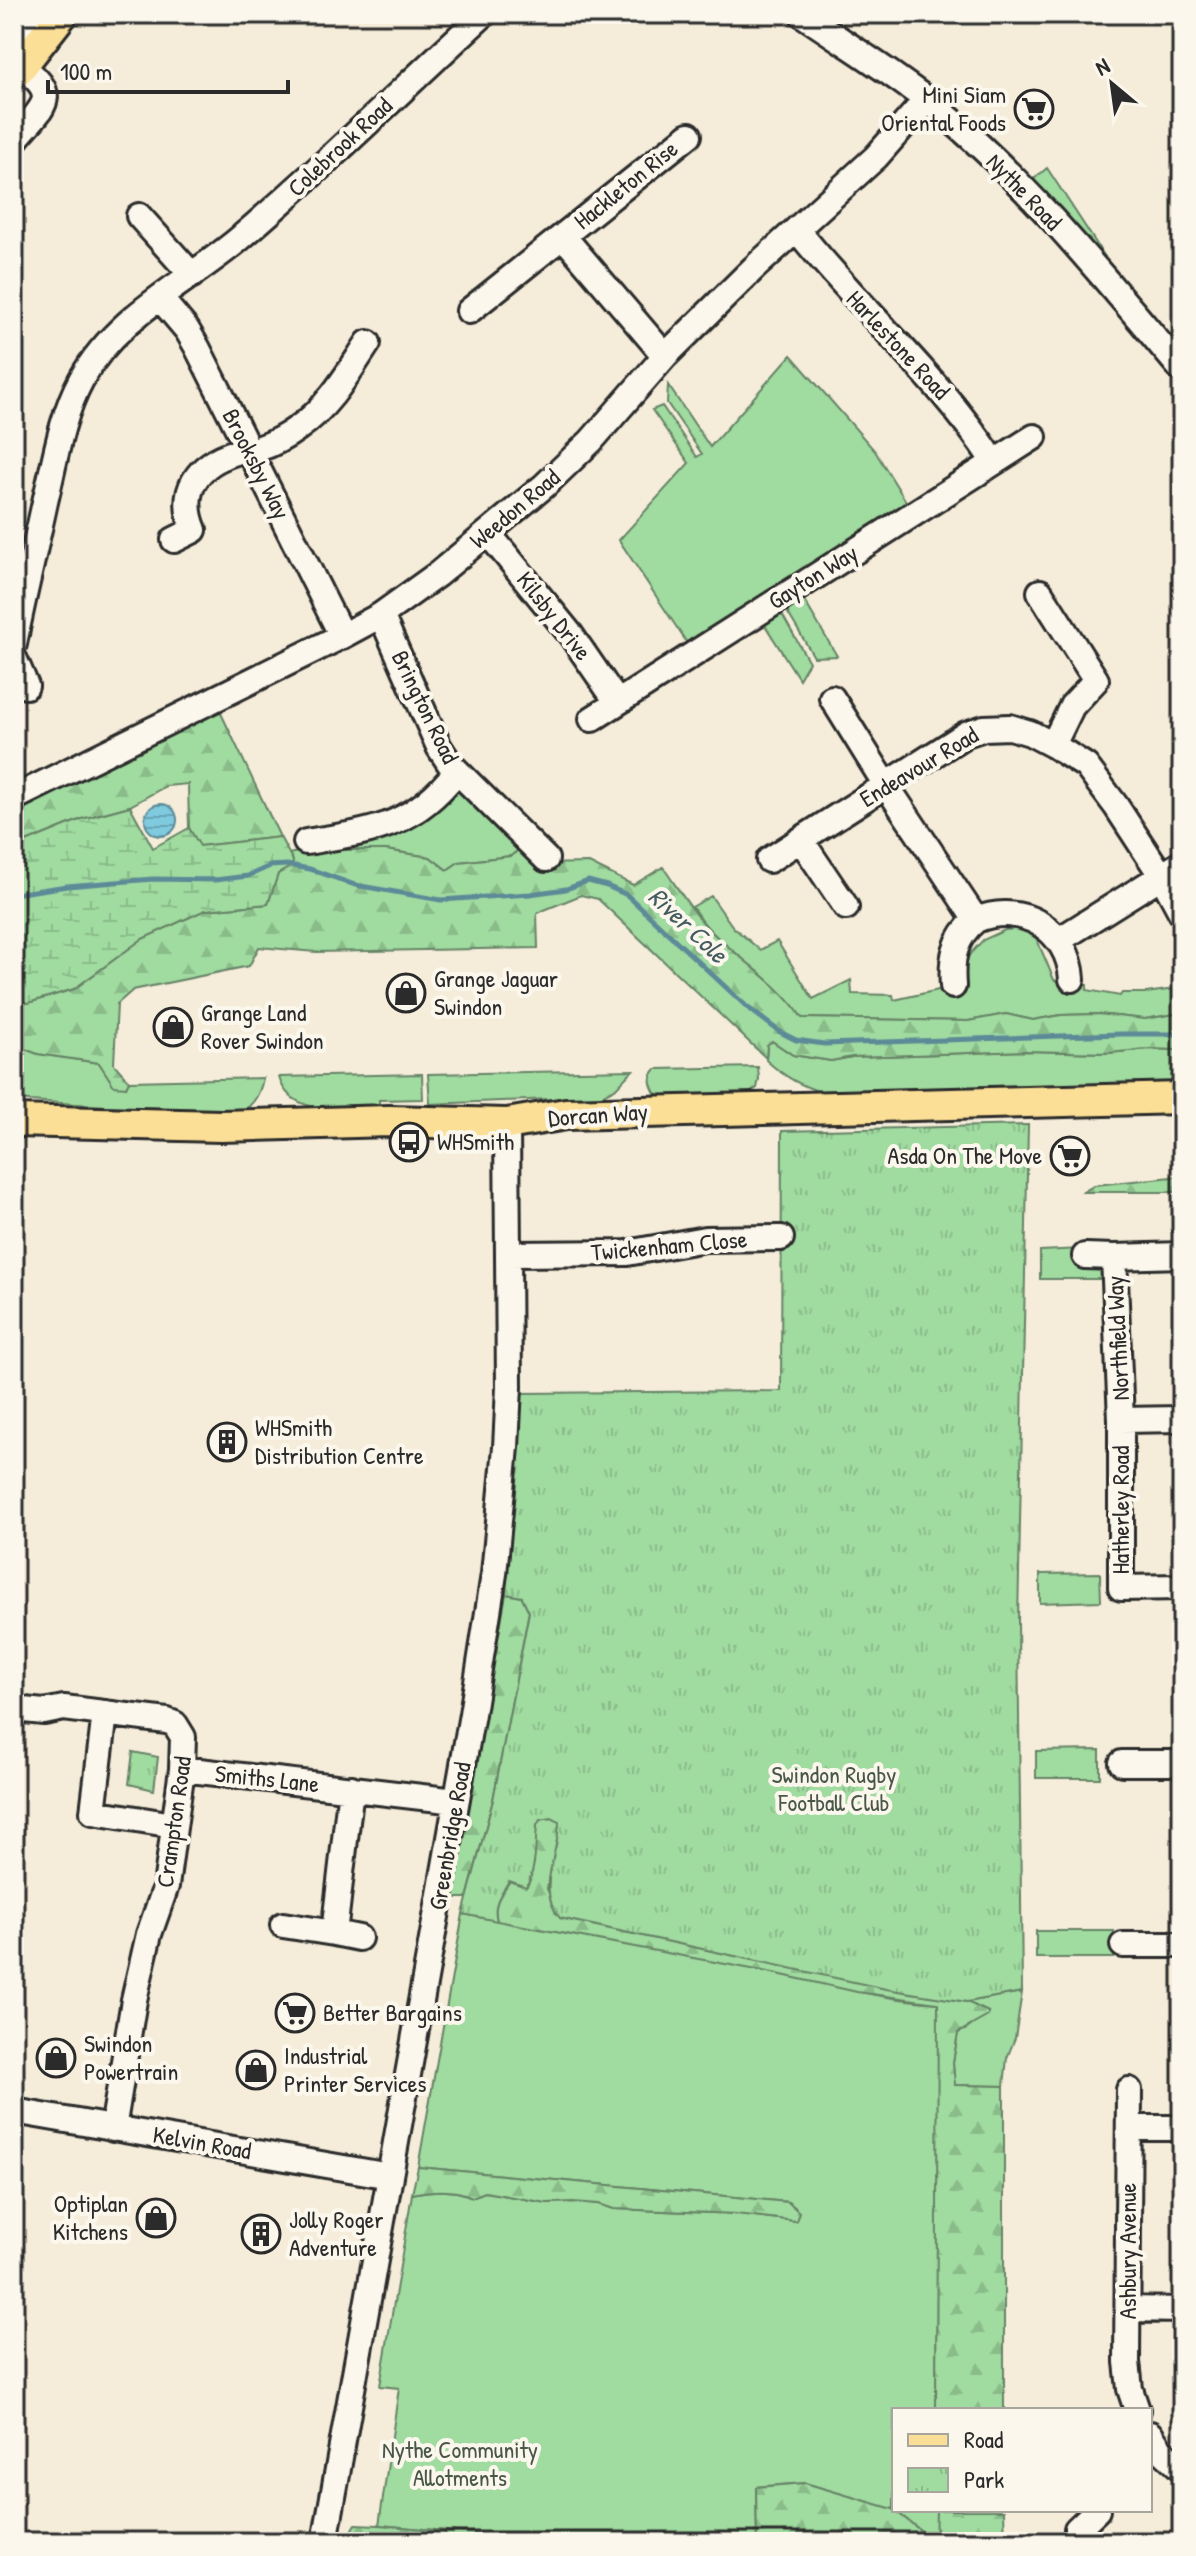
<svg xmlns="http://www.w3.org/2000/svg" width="1196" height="2556" font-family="'Patrick Hand',sans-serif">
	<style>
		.green { fill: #a0dba0; stroke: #668366; stroke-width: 2 }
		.forest { fill: url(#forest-firs); stroke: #668366; stroke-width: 2 }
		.wetland { fill: url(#wetland-marsh); stroke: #668366; stroke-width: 2 }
		.park { fill: url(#park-tufts); stroke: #668366; stroke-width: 2 }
		.water { fill: url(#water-rules); stroke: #5d8a97; stroke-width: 2 }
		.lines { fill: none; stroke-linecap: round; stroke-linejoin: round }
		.stream { stroke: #5d8a97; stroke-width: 5 }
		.minor-casing { stroke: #2b2b2b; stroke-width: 30 }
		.major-casing { stroke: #2b2b2b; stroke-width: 36 }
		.minor { stroke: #fbf7ec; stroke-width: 24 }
		.major { stroke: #fbdf96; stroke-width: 30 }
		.labels { text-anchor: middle; stroke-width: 8; stroke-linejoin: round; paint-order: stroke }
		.poi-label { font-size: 24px; fill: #2b2b2b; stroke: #fbf7ec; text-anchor: start }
		.street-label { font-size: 24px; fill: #2b2b2b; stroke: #fbf7ec }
		.park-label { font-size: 24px; fill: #485748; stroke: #fbf7ec }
		.water-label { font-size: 26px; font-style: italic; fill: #445b61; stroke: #fbf7ec }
	</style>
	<defs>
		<pattern id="forest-firs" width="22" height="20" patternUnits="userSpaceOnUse" patternTransform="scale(2)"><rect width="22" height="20" fill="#a0dba0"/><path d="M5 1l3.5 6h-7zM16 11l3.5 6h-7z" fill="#8abc8a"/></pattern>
		<pattern id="wetland-marsh" width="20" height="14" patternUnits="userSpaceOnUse" patternTransform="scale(2)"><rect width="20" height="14" fill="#a0dba0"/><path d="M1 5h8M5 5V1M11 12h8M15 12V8" fill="none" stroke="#8abc8a"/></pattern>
		<pattern id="park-tufts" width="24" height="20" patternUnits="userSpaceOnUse" patternTransform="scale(2)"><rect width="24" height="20" fill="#a0dba0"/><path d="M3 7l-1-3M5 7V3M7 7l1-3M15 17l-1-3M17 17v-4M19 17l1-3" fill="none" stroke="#8abc8a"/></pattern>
		<pattern id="water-rules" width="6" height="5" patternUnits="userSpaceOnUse" patternTransform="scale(2)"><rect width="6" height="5" fill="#7fcadf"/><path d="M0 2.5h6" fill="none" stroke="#68a4b5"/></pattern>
	</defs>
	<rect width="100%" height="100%" fill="#f5edda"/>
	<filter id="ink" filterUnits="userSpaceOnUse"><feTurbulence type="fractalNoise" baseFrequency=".0125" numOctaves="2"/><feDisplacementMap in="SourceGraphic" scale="16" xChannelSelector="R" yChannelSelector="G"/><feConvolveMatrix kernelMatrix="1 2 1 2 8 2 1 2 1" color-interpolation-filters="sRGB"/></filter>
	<g filter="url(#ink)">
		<path class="green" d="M1047 168 1105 257 1098 261 1028 184Z
			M791 355 875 451 907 503 687 643 619 540 689 463 652 410 662 406 697 457 702 454 667 403 668 385 710 447Z
			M799 600H804L837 656 814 657 788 613 789 606Z
			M777 614 783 616 809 662 799 679 763 622Z
			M451 788 468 791 522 847 511 856 459 862 447 870 430 857 385 850H346L345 841Z
			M711 896 733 927 760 950 777 941 813 999 851 980 852 994 893 995 894 1000 943 989 964 966 969 955 983 940 1005 930 1022 928 1035 935 1054 980 1087 984V990L1120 996 1122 993H1146L1182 988V1013L1145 1019 1098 1014 1061 1015 1033 1020 1006 1014 968 1021 802 1018C781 985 744 962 716 936 707 928 699 917 692 907Z
			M772 1041 793 1055 831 1061 852 1057 913 1055 1025 1051 1109 1053 1149 1049 1177 1050 1182 1062V1087L1121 1084 822 1092C800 1086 783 1076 766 1060L767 1045Z
			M14 1045 38 1054 99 1063 126 1087 129 1081 263 1078C260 1095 251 1111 233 1114L14 1100Z
			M758 1067 759 1079 757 1088 749 1093 662 1095 655 1093C650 1084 648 1077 656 1069Z
			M633 1070 615 1089 599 1097 430 1104 428 1074Z
			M422 1074 423 1099 379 1100V1106C346 1107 290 1119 279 1077Z
			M1082 1249 1105 1273 1107 1279H1040V1251Z
			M1100 1573 1101 1601 1040 1603V1574Z
			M1100 1750V1778H1036V1751Z
			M463 1914C563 1933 664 1951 764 1971 822 1982 879 2000 939 2003L936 2410H894V2510L805 2483 756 2487 757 2542H570L379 2525 399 2388 380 2386 412 2194C432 2190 454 2188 472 2197L485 2192 547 2203 573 2202 599 2204 614 2209 737 2214 796 2221V2208L788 2202 418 2167Z
			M1036 1931H1114V1958H1036Z
			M1022 1992 1015 2038 1007 2058 1004 2086 954 2085 953 2062 958 2033 967 2029 988 2012 967 2002Z
			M894 2510H936V2542Z"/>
		<path class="forest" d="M219 709 280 837 199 846 189 828 188 784 166 786 130 806 82 819 14 847V808Z
			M345 841 346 850H385L430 857 447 870 459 862 511 856 522 847 536 864 589 863 633 885 663 867C679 890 695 917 716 936 744 962 781 985 802 1018L968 1021 1006 1014 1033 1020 1061 1015 1098 1014 1145 1019 1182 1013V1062L1177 1050 1149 1049 1109 1053 1025 1051 913 1055 852 1057 831 1061 793 1055 772 1041 767 1045 766 1058 598 899 581 895 537 913 538 948 316 952 259 947 249 966 133 990 117 1004 114 1064 129 1081 126 1087 114 1086 99 1063 38 1054 14 1045V1000L28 1003 74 989 142 939 205 910 268 904 278 874 293 861 289 854Z
			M1182 1141V1192H1083L1095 1185 1181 1176Z
			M506 1594 522 1597 529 1611 493 1800 467 1898H455L453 1893Z
			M552 1818 559 1822V1838L547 1889 560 1918 886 1988 967 2002 988 2012V2016L958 2033 953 2062 955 2085 1004 2086V2410H936L938 2003 857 1992 773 1973 497 1921C492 1904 501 1894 510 1881L527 1886 530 1880 537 1825 540 1819Z
			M418 2167 788 2202 799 2212 796 2221 737 2214 614 2209 599 2204 573 2202 547 2203 485 2192 472 2197C454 2188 432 2190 412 2194Z
			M805 2483 893 2509 935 2542 936 2510H1004L1005 2542H757L756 2487Z
			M356 2524 379 2525 570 2542H345Z"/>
		<path class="wetland" d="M130 806 153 848 189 828 200 846 280 837 293 861 292 866 278 874 268 904 205 910 142 939 74 989 28 1003 14 1000V847L82 819Z"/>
		<path class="park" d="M1028 1125 1018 1622 1022 1992 967 2002 886 1989 560 1918C535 1889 559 1855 559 1822L552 1818 540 1820 537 1825C535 1845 537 1868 526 1887L509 1881C501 1894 492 1904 497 1921L463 1914 493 1800 529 1612 522 1597 506 1594 519 1393 781 1391 782 1131Z
			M133 1752 158 1757 154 1790 129 1784Z"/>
		<path class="water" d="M145 820a16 16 0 1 1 32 0a16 16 0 1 1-32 0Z"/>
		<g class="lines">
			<path class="stream" d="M14 894 67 886 153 879 215 880 248 876 270 866 287 865 310 869 355 885 441 900 530 894 566 889 588 881 607 886 627 895 747 1007 780 1032 796 1040 824 1044 1120 1034H1182"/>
			<g class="minor-casing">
				<path id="minor" d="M20 14 41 38
					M802 14C847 45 895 74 937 108 1029 184 1105 279 1182 370
					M14 141C41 107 64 98 21 66
					M139 216 192 275
					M798 231C861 310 938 376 994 462
					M563 236 665 356
					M160 298 187 330 197 347 342 636
					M469 311 689 135
					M488 533 571 635 617 702
					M174 540 194 530C178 491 197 464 236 452 244 449 253 451 260 448 273 444 287 436 298 428 329 407 348 373 368 343
					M1040 592 1096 680 1072 706 1053 745
					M381 615 439 747 450 764 546 859
					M14 644C23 597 35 549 45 502 55 461 61 417 81 380 115 317 185 284 238 240 323 168 402 89 484 14
					M14 658 26 686
					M832 698 886 785 976 920C1021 901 1069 929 1072 979
					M592 719 1034 437
					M14 798 342 636 381 615 438 574 544 486 591 441 665 356 754 268 876 157 926 100
					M801 840 846 907
					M306 842C372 831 412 828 456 772
					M769 860 966 734 984 728 1010 727 1030 733 1053 745 1086 766 1116 806 1161 875 1182 914
					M1059 940 1182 863
					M953 986C951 959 954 938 976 920
					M510 1254 627 1253 705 1239 781 1238
					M1182 1255 1114 1257 1121 1420V1588L1182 1587
					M1085 1256 1114 1257
					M1121 1420 1182 1419
					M14 1709 44 1712 64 1708 167 1721 175 1724 183 1737 182 1769 166 1886 149 1934 134 2000 113 2129
					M105 1713 93 1812 174 1825
					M1122 1763H1182
					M182 1769 456 1801
					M283 1925 334 1933 351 1788
					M334 1933 359 1938
					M1123 1945H1182
					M1129 2090 1127 2362 1130 2389 1137 2410
					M14 2111 390 2176
					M1129 2128H1182
					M1128 2309 1182 2310
					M1150 2434 1160 2449 1182 2469
					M1077 2529 1097 2510
					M325 2542 472 1714 494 1574 506 1447 509 1387 507 1124"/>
			</g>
			<g class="major-casing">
				<path id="major" d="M14 75 62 14
					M14 1121 221 1126 389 1121 507 1124 566 1114 1182 1098"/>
			</g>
			<use href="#minor" class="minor"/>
			<use href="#major" class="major"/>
		</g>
	</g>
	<defs>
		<g id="supermarket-ring" transform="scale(2)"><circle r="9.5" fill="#fbf7ec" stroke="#2b2b2b" stroke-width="1.5"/><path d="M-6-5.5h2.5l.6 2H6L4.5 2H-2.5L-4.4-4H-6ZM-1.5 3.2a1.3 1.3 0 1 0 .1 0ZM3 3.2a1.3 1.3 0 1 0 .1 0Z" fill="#2b2b2b"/></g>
		<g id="shop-ring" transform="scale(2)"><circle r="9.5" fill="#fbf7ec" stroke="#2b2b2b" stroke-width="1.5"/><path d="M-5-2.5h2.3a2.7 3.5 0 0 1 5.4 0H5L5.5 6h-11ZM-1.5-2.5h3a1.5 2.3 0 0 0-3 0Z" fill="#2b2b2b"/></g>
		<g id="bus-ring" transform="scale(2)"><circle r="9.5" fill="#fbf7ec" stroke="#2b2b2b" stroke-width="1.5"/><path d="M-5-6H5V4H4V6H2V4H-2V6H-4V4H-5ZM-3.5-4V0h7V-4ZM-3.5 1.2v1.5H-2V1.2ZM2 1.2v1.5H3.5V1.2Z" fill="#2b2b2b"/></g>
		<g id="building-ring" transform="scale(2)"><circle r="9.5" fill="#fbf7ec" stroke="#2b2b2b" stroke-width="1.5"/><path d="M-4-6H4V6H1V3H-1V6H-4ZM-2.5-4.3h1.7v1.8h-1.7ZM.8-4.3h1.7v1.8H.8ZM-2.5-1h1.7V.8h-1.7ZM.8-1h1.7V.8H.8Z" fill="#2b2b2b"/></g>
	</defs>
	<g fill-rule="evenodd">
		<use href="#supermarket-ring" x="1034" y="109"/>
		<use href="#shop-ring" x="406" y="993"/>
		<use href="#shop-ring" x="173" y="1027"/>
		<use href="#bus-ring" x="409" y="1142"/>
		<use href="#supermarket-ring" x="1070" y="1156"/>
		<use href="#building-ring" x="227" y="1442"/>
		<use href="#supermarket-ring" x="295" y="2013"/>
		<use href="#shop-ring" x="56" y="2058"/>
		<use href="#shop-ring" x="256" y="2070"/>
		<use href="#shop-ring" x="156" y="2218"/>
		<use href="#building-ring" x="261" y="2234"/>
	</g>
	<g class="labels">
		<g class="poi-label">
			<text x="1006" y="103" text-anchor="end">Mini Siam<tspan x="1006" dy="28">Oriental Foods</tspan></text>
			<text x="434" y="987">Grange Jaguar<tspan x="434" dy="28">Swindon</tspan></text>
			<text x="201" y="1021">Grange Land<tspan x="201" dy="28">Rover Swindon</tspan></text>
			<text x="437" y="1150">WHSmith</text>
			<text x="1042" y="1164" text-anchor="end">Asda On The Move</text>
			<text x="255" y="1436">WHSmith<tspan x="255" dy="28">Distribution Centre</tspan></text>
			<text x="323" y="2021">Better Bargains</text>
			<text x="84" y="2052">Swindon<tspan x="84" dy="28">Powertrain</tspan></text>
			<text x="284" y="2064">Industrial<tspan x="284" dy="28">Printer Services</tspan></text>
			<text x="128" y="2212" text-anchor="end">Optiplan<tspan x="128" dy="28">Kitchens</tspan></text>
			<text x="289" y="2228">Jolly Roger<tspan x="289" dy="28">Adventure</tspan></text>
		</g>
		<g class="street-label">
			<text transform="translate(340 147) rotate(-43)" y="8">Colebrook Road</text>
			<text transform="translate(626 185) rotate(-39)" y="8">Hackleton Rise</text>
			<text transform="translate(1024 192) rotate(46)" y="8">Nythe Road</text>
			<text transform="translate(898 345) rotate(47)" y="8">Harlestone Road</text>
			<text transform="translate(256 464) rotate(63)" y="8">Brooksby Way</text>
			<text transform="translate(515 509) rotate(-40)" y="8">Weedon Road</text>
			<text transform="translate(813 577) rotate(-32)" y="8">Gayton Way</text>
			<text transform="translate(554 616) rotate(52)" y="8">Kilsby Drive</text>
			<text transform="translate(425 707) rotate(64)" y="8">Brington Road</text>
			<text transform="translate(919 767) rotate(-31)" y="8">Endeavour Road</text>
			<text transform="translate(598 1115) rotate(-4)" y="8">Dorcan Way</text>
			<text transform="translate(669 1246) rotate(-5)" y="8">Twickenham Close</text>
			<text transform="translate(1118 1338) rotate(-93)" y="8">Northfield Way</text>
			<text transform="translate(1121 1510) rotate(-90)" y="8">Hatherley Road</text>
			<text transform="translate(267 1779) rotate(6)" y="8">Smiths Lane</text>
			<text transform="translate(174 1822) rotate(-82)" y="8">Crampton Road</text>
			<text transform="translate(450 1836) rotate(-80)" y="8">Greenbridge Road</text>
			<text transform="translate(202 2143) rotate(10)" y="8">Kelvin Road</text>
			<text transform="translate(1128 2251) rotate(-90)" y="8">Ashbury Avenue</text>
		</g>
		<g class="park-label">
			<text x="834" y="1783">Swindon Rugby<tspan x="834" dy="28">Football Club</tspan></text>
			<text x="460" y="2458">Nythe Community<tspan x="460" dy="28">Allotments</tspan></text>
		</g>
		<g class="water-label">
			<text transform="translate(688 925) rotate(43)" y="9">River Cole</text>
		</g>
	</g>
	<rect width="1196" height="2556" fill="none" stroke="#fbf7ec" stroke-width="48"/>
	<rect x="24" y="24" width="1148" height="2508" fill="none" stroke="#2b2b2b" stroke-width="3" filter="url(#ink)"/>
	<rect x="892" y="2408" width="260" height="104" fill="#fbf7ec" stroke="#a8a59f" stroke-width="2"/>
	<rect x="908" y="2434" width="40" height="12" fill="#fbdf96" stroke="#a8a59f" stroke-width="2"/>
	<text x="964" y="2448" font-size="24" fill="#2b2b2b">Road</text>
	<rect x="908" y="2468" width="40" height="24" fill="url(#park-tufts)" stroke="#a8a59f" stroke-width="2"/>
	<text x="964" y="2488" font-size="24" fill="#2b2b2b">Park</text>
	<g transform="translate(1112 84) rotate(331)" stroke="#fbf7ec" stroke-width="6" paint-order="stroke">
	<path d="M0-6L14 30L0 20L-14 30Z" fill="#2b2b2b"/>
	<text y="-12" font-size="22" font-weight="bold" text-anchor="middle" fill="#2b2b2b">N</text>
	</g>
	<path d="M48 80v12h240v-12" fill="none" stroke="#2b2b2b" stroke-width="4"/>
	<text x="60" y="80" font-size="24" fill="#2b2b2b" stroke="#fbf7ec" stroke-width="6" paint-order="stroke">100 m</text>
</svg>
